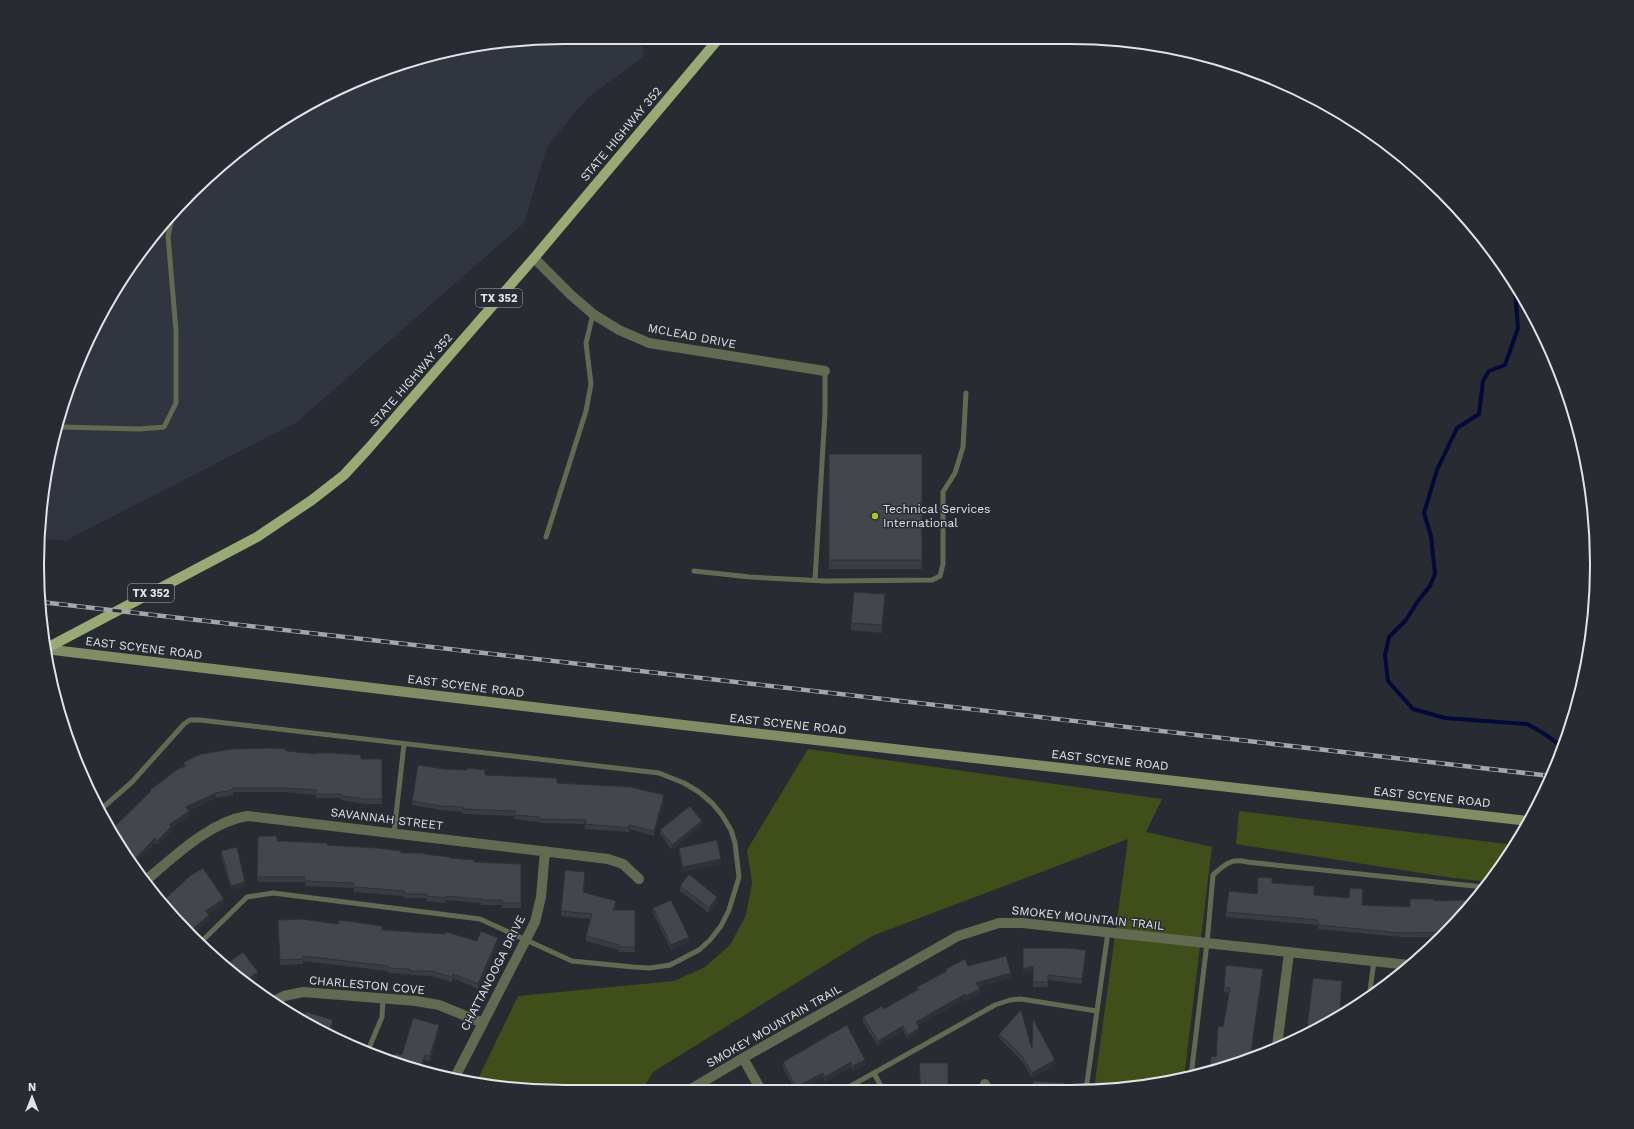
<svg xmlns="http://www.w3.org/2000/svg" width="1634" height="1129" font-family="'Work Sans',sans-serif">
	<style>
		.built { fill: #303540 }
		.green { fill: #404e1a }
		.lines { fill: none; stroke-linecap: round; stroke-linejoin: round }
		.stream { stroke: #030938; stroke-width: 4 }
		.lane { stroke: #626a51; stroke-width: 5 }
		.street { stroke: #626a51; stroke-width: 10 }
		.secondary { stroke: #818e65; stroke-width: 10 }
		.primary { stroke: #99aa74; stroke-width: 10 }
		.rail-casing { stroke: #a4a6ab; stroke-width: 4.5 }
		.rail { stroke: #282b31; stroke-width: 3; stroke-dasharray: 9; stroke-linecap: butt }
		.wall { fill: #3a3c42 }
		.shaded-wall { fill: #2f3136 }
		.building { fill: #43464d; stroke: #2f3136 }
		.poi-dot { fill: #a3c926; stroke: #282b31; stroke-width: 1.5 }
		.labels { text-anchor: middle; stroke-width: 3; stroke-linejoin: round; paint-order: stroke }
		.shield { fill: #282b31; stroke: #aaacb0; stroke-width: 1 }
		.shield-label { font-size: 11px; font-weight: bold; fill: #e1e3e7 }
		.street-label { font-size: 12px; fill: #e1e3e7; stroke: #282b31 }
		.poi-label { font-size: 12px; fill: #e1e3e7; stroke: #282b31; text-anchor: start }
		.rim { fill: none; stroke: #e1e3e7; stroke-width: 2 }
	</style>
	<rect width="100%" height="100%" fill="#282b31"/>
	<path class="built" d="M564 37H643V57L587 98 547 147 524 223 297 422 65 541 39 538 41 496 77 362 108 301 168 217 272 126 331 91 428 55Z"/>
	<path class="green" d="M808 749 1162 799 1146 832 1212 847 1184 1078 1172 1082 1094 1090 1128 839 872 936 653 1072 641 1092H564L476 1083 518 996 674 981 705 967 730 945 746 915 752 883 747 850Z
		M1239 811 1515 845 1508 858 1488 882 1453 878 1236 844Z"/>
	<g class="lines">
		<path class="stream" d="M1517 287 1515 290 1518 328 1505 365 1489 371 1483 381 1479 414 1457 428 1437 470 1424 513 1431 536 1435 574 1430 586 1418 601 1406 620 1389 637 1385 655 1388 681 1413 709 1445 718 1527 724 1543 733 1563 747"/>
		<path class="lane" d="M60 427 140 429 164 427 176 403V331L168 236 173 213
			M546 537 586 411 591 384 586 343 593 314
			M694 571 750 577 825 581 932 580 940 576 943 564V492L955 473 963 447 966 393
			M815 580 825 413V371
			M99 811 132 782 184 724 190 720H200L659 773 684 783 699 792 712 803 722 815 731 830 735 843 739 877 729 910 721 926 710 940 699 950 670 965 650 968 633 967 572 961 480 919 273 893 247 897 199 944
			M394 833 404 744
			M1369 998 1374 961
			M367 1053 382 1017 383 998
			M874 1073 884 1092
			M1191 1076 1207 943 1213 875C1225 864 1231 858 1247 862L1484 887
			M1086 1090 1108 932
			M840 1092 995 1005 1010 1000 1021 999 1097 1011"/>
		<path class="street" d="M534 258 570 294 593 314 619 330 649 343 825 371
			M145 881C174 857 209 822 247 816L608 859 623 864 639 879
			M271 1003 284 996 303 992 416 1001 439 1005 483 1023
			M1277 1046 1289 953
			M743 1058 762 1092
			M454 1079 535 922 541 897 545 851
			M985 1084 988 1092
			M686 1092 743 1058 958 936 999 923H1022L1409 965"/>
		<path class="secondary" d="M45 649 692 726 1528 821"/>
		<path class="primary" d="M45 649 257 537 312 500 344 475 368 449 534 258 720 37"/>
		<g class="rail-casing">
			<path id="rail" d="M41 602 1551 776"/>
		</g>
		<use href="#rail" class="rail"/>
	</g>
	<path class="wall" d="M829 454H922V569H829Z
		M885 601 882 633 851 630V623Z
		M286 751 361 759H382V804H365L341 800V798H316V795L284 792H233V795L216 798 189 811V816L171 829V832L157 845 155 843 133 866 126 858 150 792V790L184 767V762Z
		M485 775 557 783 664 800 654 836 629 829V832L585 829V824L539 823V822L514 819V816L463 814V812L441 810 412 805V801Z
		M702 826 672 850 660 834V830Z
		M258 836 277 841 401 853 424 854 474 862 521 864V908H502V905H481V903L446 900V903L427 901V898H404V896L354 892V888L305 886V882H257Z
		M679 848 721 864 683 872 679 853Z
		M221 851 245 886 231 890 221 856Z
		M585 877 584 892 616 906 615 910H635V952H619V950L586 941V936L591 919 561 916V911Z
		M1272 883 1314 895 1349 898 1363 894 1362 905 1410 907 1434 901 1467 908 1443 937H1401L1318 929V925L1226 917V912L1257 894Z
		M680 886 717 902 709 913 680 891Z
		M166 898 224 904 208 914 209 920 193 934 185 925 183 927 163 903 166 902Z
		M653 908 689 942 671 950 653 913Z
		M278 920 382 930 477 941 498 943 478 989 453 978 452 982 431 976 410 975V974L388 973V971L303 961V964L280 965Z
		M1086 955 1082 984 1048 980V987H1033V971L1023 974Z
		M968 966 1011 978 978 987 980 994 966 1001 965 999 918 1025 919 1033 908 1039 903 1031 878 1046 863 1022V1017L884 1009 917 990V987L946 971V969Z
		M1263 973 1254 1034 1252 1055 1210 1069 1216 1057 1223 1027 1229 993 1224 992V987Z
		M847 1025 865 1065 853 1071 851 1067 825 1082 823 1077 796 1092 783 1067V1062Z
		M439 1030 430 1061 402 1055Z
		M999 1034 1032 1049 1055 1065 1032 1078 1022 1061 999 1038Z"/>
	<path class="shaded-wall" d="M885 594V601L882 633V625Z
		M216 793V798L186 812V807Z
		M664 795V800L654 836V831Z
		M189 811V816L171 829V832L157 845V841L169 825Z
		M702 821V826L672 850V845Z
		M155 838V843L133 866 131 864V863Z
		M721 859V864L683 872V867Z
		M245 882V886L231 890V886Z
		M717 897V902L709 913V908Z
		M224 899V904L205 916V911Z
		M616 901V906L613 914V910Z
		M209 915V920L193 934V929Z
		M185 920V925L183 927 180 924Z
		M689 937V942L671 950V945Z
		M498 938V943L478 989V984Z
		M1086 950V955L1082 984V979Z
		M1033 966V971L1023 974V969Z
		M1263 969V973L1254 1034 1251 1055 1254 1029Z
		M258 972V977L248 984 245 981Z
		M1011 973V978L976 988V983Z
		M980 989V994L966 1001V996Z
		M965 994V999L916 1027V1022Z
		M333 1020V1025L330 1034 328 1033Z
		M439 1025V1030L430 1061V1056Z
		M903 1026V1031L878 1046V1041Z
		M919 1028V1033L908 1039V1035Z
		M425 1055V1059L422 1070 420 1069Z
		M865 1060V1065L853 1071V1066Z
		M1055 1060V1065L1032 1078V1073Z
		M851 1062V1067L825 1082V1077Z
		M823 1073V1077L796 1092V1087Z"/>
	<path class="building" d="M829 454H922V560H829Z
		M854 592 885 594 882 625 851 623Z
		M267 748 286 749V751L316 754V753H334L361 755V759H382V799H365L341 796 342 794H316V790L284 788H232L233 790 216 793 186 807 189 811 169 825 171 827 157 841 155 838 131 863 126 858 110 831 151 791 150 790 178 769 186 766 184 762 201 754 232 749Z
		M418 765 444 769 467 770V768L485 770V775L557 778V783L631 787 664 795 654 831 629 825V828L585 824 586 820 539 819V817L514 815 515 811 463 809 464 807 441 806 412 801Z
		M690 806 702 821 672 845 660 830Z
		M258 836H277V841L327 843V845L377 848 401 851V853H424V854L450 857V858L474 860V862L521 864V903H502V900H481V899L446 896V898L427 896V894H404V891L354 887V883L305 881V877H257Z
		M717 840 721 859 683 867 679 848Z
		M237 847 245 882 231 886 221 851Z
		M203 868 224 899 205 911 209 915 193 929 185 920 180 924 163 903 167 900 166 898 191 875Z
		M565 870 585 872 583 892 616 901 613 910H635V947H619V945L586 936 592 914 561 911Z
		M689 874 717 897 709 908 680 886Z
		M1258 877 1272 878V883L1314 886V895L1349 898 1350 888 1363 889 1362 905 1410 907V899H1434V901L1466 900 1467 908 1447 932 1401 933 1318 925V920L1226 912 1229 891 1257 894Z
		M671 900 689 937 671 945 653 908Z
		M301 919 338 924 339 920 382 926V930L445 934 446 932 477 941 481 931 498 938 478 984 453 974 452 977 431 971H410V969L388 968V966L303 956V959L280 960 278 920Z
		M1023 948H1067L1086 950 1082 979 1048 975V982H1033V966L1023 969Z
		M243 952 258 972 245 981 225 965Z
		M1006 956 1011 973 976 983 980 989 966 996 965 994 916 1022 919 1028 908 1035 903 1026 878 1041 863 1017 882 1006 884 1009 919 989 917 987 947 971 946 969 965 959 968 966Z
		M1226 965 1263 969 1254 1029 1251 1055 1210 1069 1211 1056 1216 1057 1218 1026 1223 1027 1230 988 1224 987Z
		M1313 978 1342 981 1340 1010 1348 1011 1306 1036Z
		M1021 1010 1032 1049 1033 1019 1055 1060 1032 1073 1022 1056 999 1034Z
		M306 1012 333 1020 328 1033 303 1020Z
		M413 1018 439 1025 430 1056 425 1055 420 1069 392 1061 395 1053 402 1055Z
		M847 1025 865 1060 853 1066 851 1062 825 1077 823 1073 796 1087 783 1062Z
		M919 1063H948V1092H921Z
		M1033 1081 1065 1083V1092H1033Z
		M739 1086 742 1092H729Z"/>
	<circle class="poi-dot" cx="875" cy="516" r="4"/>
	<g class="labels">
		<g class="shield">
			<rect x="476" y="289" width="46" height="18" rx="3"/>
			<rect x="128" y="584" width="46" height="18" rx="3"/>
		</g>
		<g class="shield-label">
			<text x="499" y="302">TX 352</text>
			<text x="151" y="597">TX 352</text>
		</g>
		<g class="street-label">
			<text transform="translate(621 134) rotate(-50)" y="4">STATE HIGHWAY 352</text>
			<text transform="translate(692 336) rotate(11)" y="4">MCLEAD DRIVE</text>
			<text transform="translate(411 380) rotate(-49)" y="4">STATE HIGHWAY 352</text>
			<text transform="translate(144 648) rotate(7)" y="4">EAST SCYENE ROAD</text>
			<text transform="translate(466 686) rotate(7)" y="4">EAST SCYENE ROAD</text>
			<text transform="translate(788 724) rotate(6)" y="4">EAST SCYENE ROAD</text>
			<text transform="translate(1110 760) rotate(6)" y="4">EAST SCYENE ROAD</text>
			<text transform="translate(1432 797) rotate(6)" y="4">EAST SCYENE ROAD</text>
			<text transform="translate(387 819) rotate(7)" y="4">SAVANNAH STREET</text>
			<text transform="translate(1088 918) rotate(6)" y="4">SMOKEY MOUNTAIN TRAIL</text>
			<text transform="translate(493 973) rotate(-63)" y="4">CHATTANOOGA DRIVE</text>
			<text transform="translate(367 985) rotate(5)" y="4">CHARLESTON COVE</text>
			<text transform="translate(774 1026) rotate(-30)" y="4">SMOKEY MOUNTAIN TRAIL</text>
		</g>
		<g class="poi-label">
			<text x="883" y="513">Technical Services<tspan x="883" dy="14">International</tspan></text>
		</g>
	</g>
	<path d="M0 0H1634V1129H0ZM564 44H1070A520 520 0 0 1 1590 564V565A520 520 0 0 1 1070 1085H564A520 520 0 0 1 44 565V564A520 520 0 0 1 564 44Z" fill="#282b31" fill-rule="evenodd"/>
	<path class="rim" d="M564 44H1070A520 520 0 0 1 1590 564V565A520 520 0 0 1 1070 1085H564A520 520 0 0 1 44 565V564A520 520 0 0 1 564 44Z"/>
	<g transform="translate(32 1097)" stroke="#282b31" stroke-width="3" paint-order="stroke">
	<path d="M0-3L7 15L0 10L-7 15Z" fill="#e1e3e7"/>
	<text y="-6" font-size="11" font-weight="bold" text-anchor="middle" fill="#e1e3e7">N</text>
	</g>
</svg>
